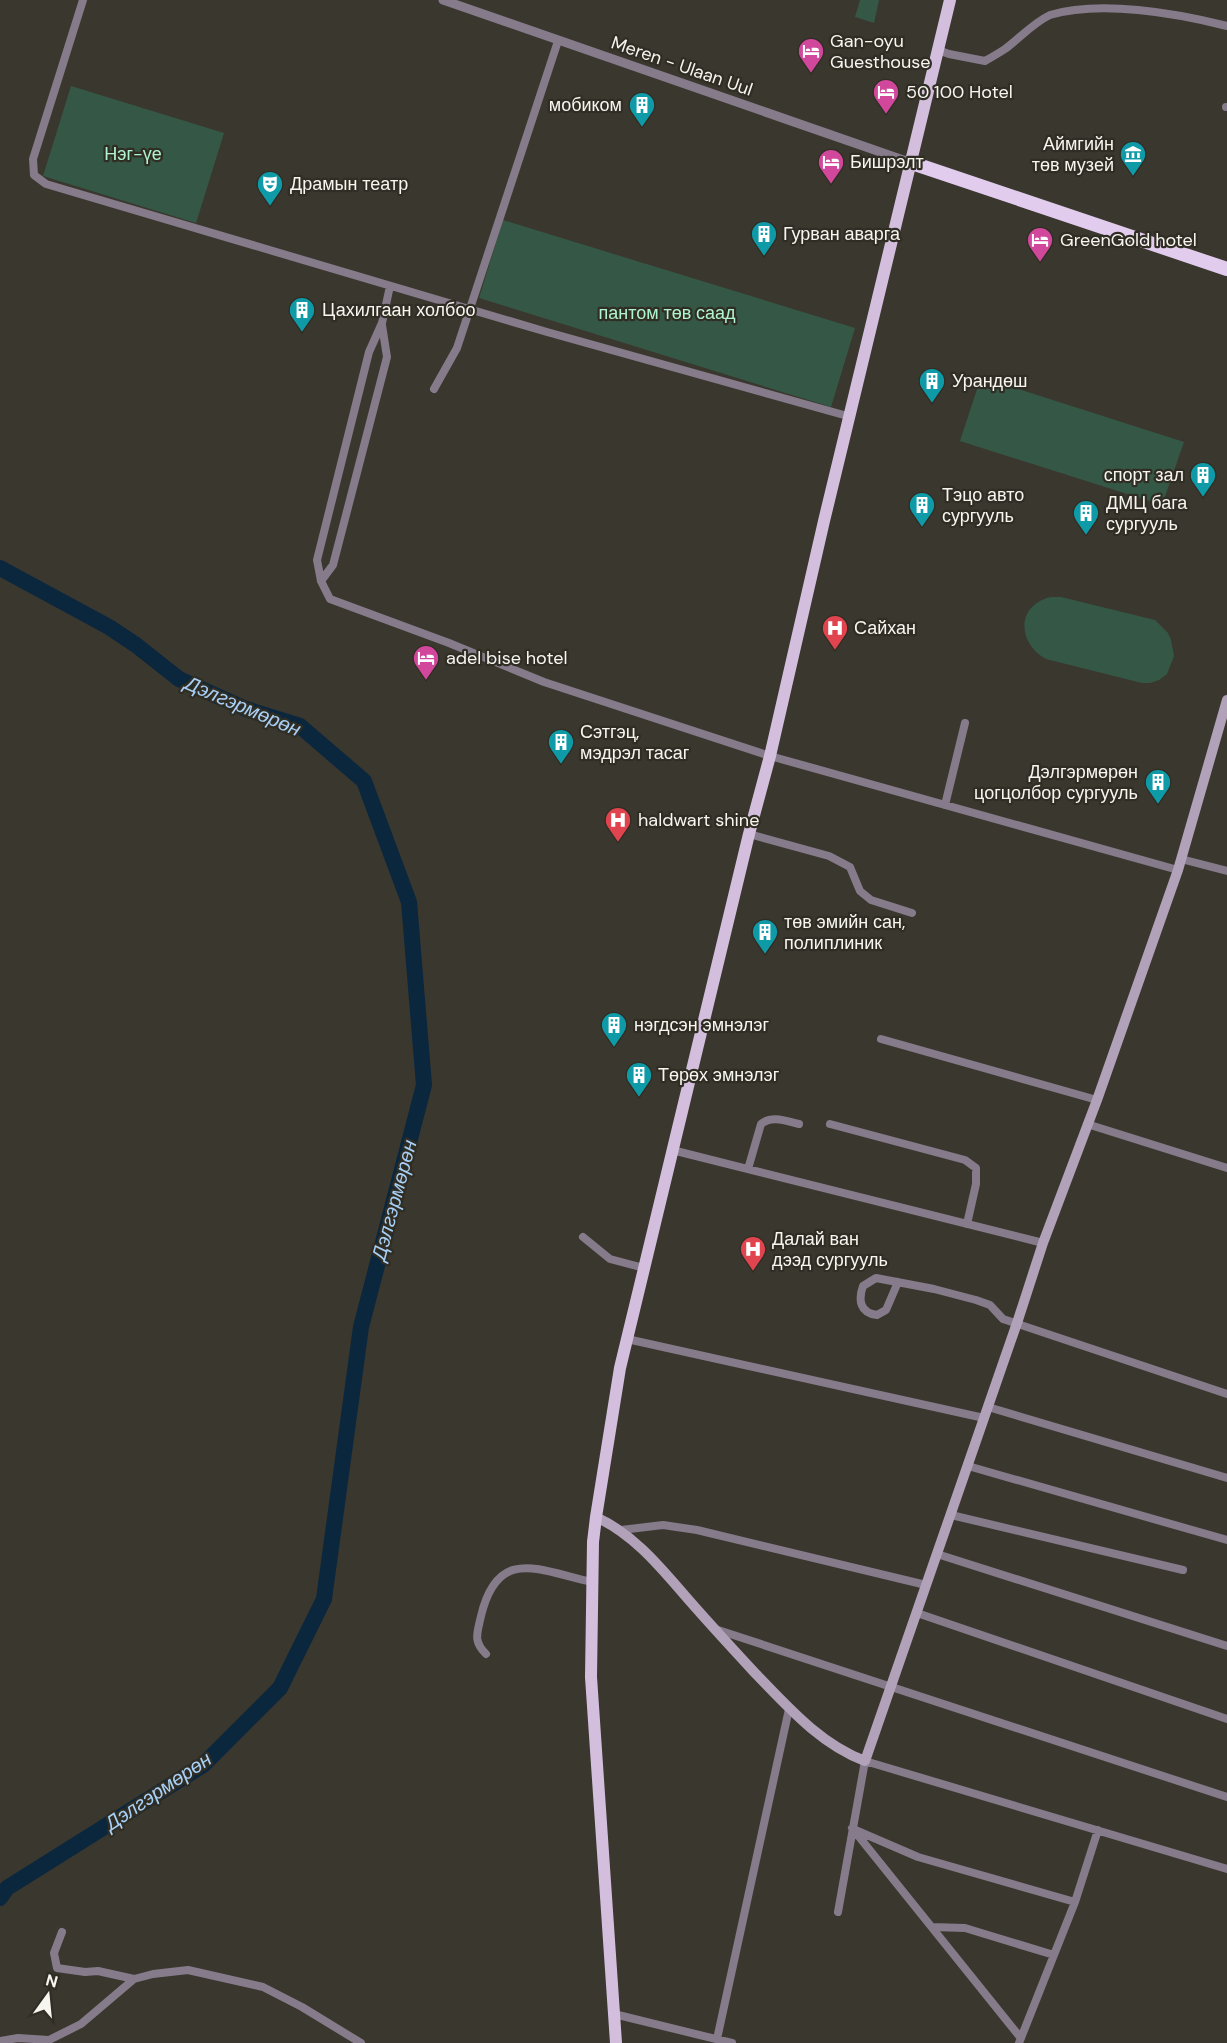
<svg xmlns="http://www.w3.org/2000/svg" width="1227" height="2043" font-family="'DM Sans',sans-serif">
	<style>
		.green { fill: #355846 }
		.lines { fill: none; stroke-linecap: round; stroke-linejoin: round }
		.river { stroke: #0a273e; stroke-width: 16 }
		.minor { stroke: #857b8a; stroke-width: 8 }
		.tertiary { stroke: #857b8a; stroke-width: 9 }
		.secondary { stroke: #b1a1b9; stroke-width: 10 }
		.primary { stroke: #d3bfdd; stroke-width: 12 }
		.trunk { stroke: #e2ccee; stroke-width: 14 }
		.labels { text-anchor: middle; stroke-width: 4.5; stroke-linejoin: round; paint-order: stroke }
		.poi-label { font-size: 18px; fill: #f6f5ef; stroke: #302d24; text-anchor: start }
		.street-label { font-size: 18px; fill: #f6f5ef; stroke: #302d24 }
		.park-label { font-size: 18px; fill: #aff4d0; stroke: #302d24 }
		.water-label { font-size: 20px; font-style: italic; fill: #a8d0f6; stroke: #302d24 }
	</style>
	<rect width="100%" height="100%" fill="#3a372e"/>
	<path class="green" d="M860 0H879L874 23 855 17Z
		M71 86 224 133 196 223 43 176Z
		M503 220 855 328 831 407 479 298Z
		M981 377 1184 442 1162 505 960 441Z
		M1051 597H1061L1155 620 1168 633 1171 640 1174 656 1167 674 1159 680 1150 683H1142L1046 659C1017 643 1016 605 1051 597Z"/>
	<g class="lines">
		<path class="river" d="M0 568 109 627 136 645 179 679 246 709 300 726 364 781 409 902 424 1085 361 1327 324 1599 280 1688 203 1765 7 1888 0 1898"/>
		<path class="minor" d="M83 0 33 159 34 175 46 184 547 332 851 417
			M938 50 949 54 985 61C992 57 999 53 1005 49 1020 38 1033 23 1050 15 1100 0 1176 13 1227 26
			M1226 107H1227
			M390 286 382 323 369 352 317 560 321 581 330 599 449 643 544 682 770 756 1178 870
			M434 389 457 348 558 41
			M321 581 333 565 387 357 382 325
			M945 805 965 723
			M749 834 829 856 850 867 860 891 871 900 912 913
			M1181 859 1227 871
			M881 1039 1097 1100
			M830 1124 965 1160 976 1168V1184L967 1224
			M1087 1124 1227 1168
			M672 1150 1043 1243
			M748 1169 761 1124C772 1115 786 1121 799 1124
			M583 1237 610 1259 644 1268
			M898 1282 886 1310 877 1315C860 1313 858 1300 863 1286L876 1278 934 1289 976 1300 990 1305 1003 1319 1227 1394
			M627 1339 984 1418
			M988 1407 1227 1478
			M968 1466 1227 1540
			M951 1515 1183 1570
			M621 1530 663 1525 697 1530 926 1585
			M937 1554 1227 1646
			M917 1613 1227 1719
			M715 1629 1227 1797
			M486 1654C473 1641 477 1634 481 1616 498 1545 540 1571 592 1582
			M852 1828 1020 2037
			M853 1829 918 1857 1075 1902
			M838 1912 865 1761 1227 1869
			M932 1927 965 1928 1054 1955
			M62 1932 54 1953 57 1968 85 1972 98 1971 134 1979
			M614 2014 732 2043
			M717 2039 789 1709
			M0 2041 18 2038 49 2040 81 2024 134 1979 153 1974 188 1970 263 1987 302 2007 361 2043
			M1019 2043 1075 1902 1098 1830"/>
		<path class="tertiary" d="M443 0 912 163"/>
		<path class="secondary" d="M596 1517C631 1533 656 1562 681 1591 705 1619 730 1646 755 1673 788 1707 820 1744 865 1761L1017 1323 1043 1243 1097 1100 1178 870 1227 700"/>
		<path class="primary" d="M616 2043 591 1677 593 1542 596 1517 620 1368 749 834 770 756 824 521 950 0"/>
		<path class="trunk" d="M912 163 1227 269"/>
	</g>
	<defs>
		<g id="hotel-pin" transform="scale(1.35)"><path d="M0 17L-7.5 6A9.5 9.5 0 1 1 7.5 6Z" fill="#d1479c" stroke="#302d24"/><path d="M-6-4.5h1.5V1H6V5H4.5V3h-9V5H-6ZM-4 0a1.8 1.8 0 1 1 3.6 0ZM.5 0V-2.5h3Q6-2.5 6 0Z" fill="#fff"/></g>
		<g id="building-pin" transform="scale(1.35)"><path d="M0 17L-7.5 6A9.5 9.5 0 1 1 7.5 6Z" fill="#0f9aa8" stroke="#302d24"/><path d="M-4-6H4V6H1V3H-1V6H-4ZM-2.5-4.3h1.7v1.8h-1.7ZM.8-4.3h1.7v1.8H.8ZM-2.5-1h1.7V.8h-1.7ZM.8-1h1.7V.8H.8Z" fill="#fff"/></g>
		<g id="museum-pin" transform="scale(1.35)"><path d="M0 17L-7.5 6A9.5 9.5 0 1 1 7.5 6Z" fill="#0f9aa8" stroke="#302d24"/><path d="M0-6L6-3V-2H-6V-3ZM-5-1h2V3h-2ZM-1-1h2V3h-2ZM3-1h2V3H3ZM-6 4H6V6H-6Z" fill="#fff"/></g>
		<g id="theatre-pin" transform="scale(1.35)"><path d="M0 17L-7.5 6A9.5 9.5 0 1 1 7.5 6Z" fill="#0f9aa8" stroke="#302d24"/><path d="M-5-5.5Q0-4 5-5.5V0Q5 5 0 6Q-5 5-5 0ZM-3.3-2.5H-1v1.5H-3.3ZM1-2.5H3.3v1.5H1ZM-2.8 1Q0 5.5 2.8 1Z" fill="#fff"/></g>
		<g id="hospital-pin" transform="scale(1.35)"><path d="M0 17L-7.5 6A9.5 9.5 0 1 1 7.5 6Z" fill="#e0444e" stroke="#302d24"/><path d="M-5-5h3v3.5h4V-5h3V5h-3V1.5h-4V5h-3Z" fill="#fff"/></g>
	</defs>
	<g fill-rule="evenodd">
		<use href="#hotel-pin" x="811" y="51"/>
		<use href="#hotel-pin" x="886" y="92"/>
		<use href="#building-pin" x="642" y="105"/>
		<use href="#museum-pin" x="1133" y="154"/>
		<use href="#hotel-pin" x="831" y="162"/>
		<use href="#theatre-pin" x="270" y="184"/>
		<use href="#building-pin" x="764" y="234"/>
		<use href="#hotel-pin" x="1040" y="240"/>
		<use href="#building-pin" x="302" y="310"/>
		<use href="#building-pin" x="932" y="381"/>
		<use href="#building-pin" x="1203" y="475"/>
		<use href="#building-pin" x="922" y="505"/>
		<use href="#building-pin" x="1086" y="513"/>
		<use href="#hospital-pin" x="835" y="628"/>
		<use href="#hotel-pin" x="426" y="658"/>
		<use href="#building-pin" x="561" y="742"/>
		<use href="#building-pin" x="1158" y="782"/>
		<use href="#hospital-pin" x="618" y="820"/>
		<use href="#building-pin" x="765" y="932"/>
		<use href="#building-pin" x="614" y="1025"/>
		<use href="#building-pin" x="639" y="1075"/>
		<use href="#hospital-pin" x="753" y="1249"/>
	</g>
	<g class="labels">
		<g class="poi-label">
			<text x="830" y="47">Gan-oyu<tspan x="830" dy="21">Guesthouse</tspan></text>
			<text x="906" y="98">50 100 Hotel</text>
			<text x="622" y="111" text-anchor="end">мобиком</text>
			<text x="1114" y="150" text-anchor="end">Аймгийн<tspan x="1114" dy="21">төв музей</tspan></text>
			<text x="850" y="168">Бишрэлт</text>
			<text x="290" y="190">Драмын театр</text>
			<text x="783" y="240">Гурван аварга</text>
			<text x="1060" y="246">GreenGold hotel</text>
			<text x="322" y="316">Цахилгаан холбоо</text>
			<text x="952" y="387">Урандөш</text>
			<text x="1184" y="481" text-anchor="end">спорт зал</text>
			<text x="942" y="501">Тэцо авто<tspan x="942" dy="21">сургууль</tspan></text>
			<text x="1106" y="509">ДМЦ бага<tspan x="1106" dy="21">сургууль</tspan></text>
			<text x="854" y="634">Сайхан</text>
			<text x="446" y="664">adel bise hotel</text>
			<text x="580" y="738">Сэтгэц,<tspan x="580" dy="21">мэдрэл тасаг</tspan></text>
			<text x="1138" y="778" text-anchor="end">Дэлгэрмөрөн<tspan x="1138" dy="21">цогцолбор сургууль</tspan></text>
			<text x="638" y="826">haldwart shine</text>
			<text x="784" y="928">төв эмийн сан,<tspan x="784" dy="21">полиплиник</tspan></text>
			<text x="634" y="1031">нэгдсэн эмнэлэг</text>
			<text x="658" y="1081">Төрөх эмнэлэг</text>
			<text x="772" y="1245">Далай ван<tspan x="772" dy="21">дээд сургууль</tspan></text>
		</g>
		<g class="street-label">
			<text transform="translate(682 66) rotate(19)" y="6">Meren - Ulaan Uul</text>
		</g>
		<g class="park-label">
			<text x="133" y="160">Нэг-үе</text>
			<text x="667" y="319">пантом төв саад</text>
		</g>
		<g class="water-label">
			<text transform="translate(243 706) rotate(23)" y="7">Дэлгэрмөрөн</text>
			<text transform="translate(394 1200) rotate(-75)" y="7">Дэлгэрмөрөн</text>
			<text transform="translate(158 1791) rotate(-34)" y="7">Дэлгэрмөрөн</text>
		</g>
	</g>
	<g transform="translate(48 1995) rotate(15)" stroke="#302d24" stroke-width="4.5" paint-order="stroke">
	<path d="M0-4.5L10 22L0 15L-10 22Z" fill="#f6f5ef"/>
	<text y="-9" font-size="16" font-weight="bold" text-anchor="middle" fill="#f6f5ef">N</text>
	</g>
</svg>
